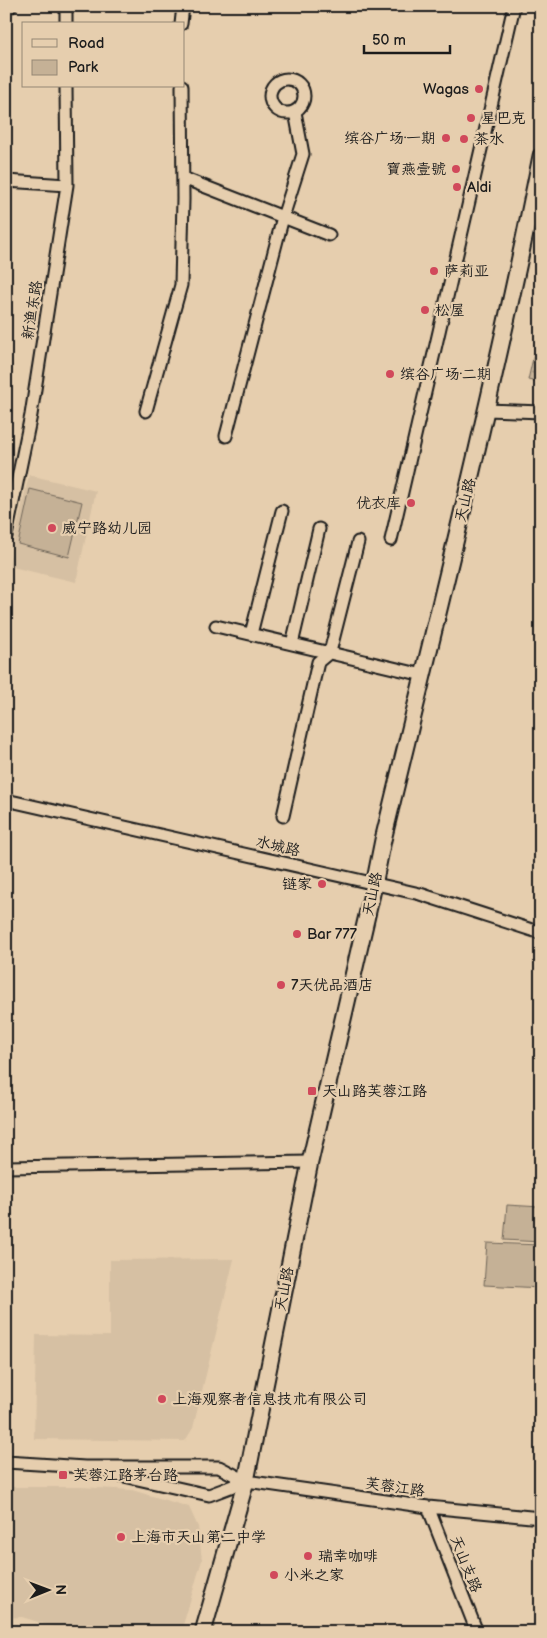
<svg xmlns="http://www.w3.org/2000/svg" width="547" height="1638" font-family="'Balsamiq Sans','LXGW WenKai TC',sans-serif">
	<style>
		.built { fill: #d6c0a3 }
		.grass { fill: url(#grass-dots); stroke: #706659 }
		.green { fill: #c5b196; stroke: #706659 }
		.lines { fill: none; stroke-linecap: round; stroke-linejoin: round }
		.minor-casing { stroke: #1c1c1c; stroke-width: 15 }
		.major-casing { stroke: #1c1c1c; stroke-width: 19 }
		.minor { stroke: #e6ceae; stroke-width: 11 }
		.major { stroke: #e6ceae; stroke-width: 15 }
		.poi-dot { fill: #d1495b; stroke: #e6ceae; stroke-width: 2 }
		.labels { text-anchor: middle; stroke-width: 4.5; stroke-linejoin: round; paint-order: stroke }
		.poi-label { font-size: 15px; fill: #1c1c1c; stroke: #e6ceae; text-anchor: start }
		.street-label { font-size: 15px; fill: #1c1c1c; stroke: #e6ceae }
	</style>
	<defs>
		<pattern id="grass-dots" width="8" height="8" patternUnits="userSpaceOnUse" patternTransform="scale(1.25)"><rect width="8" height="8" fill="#c5b196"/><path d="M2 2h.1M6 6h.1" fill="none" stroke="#9f8f7a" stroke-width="1.8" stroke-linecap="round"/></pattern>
	</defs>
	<rect width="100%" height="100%" fill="#e6ceae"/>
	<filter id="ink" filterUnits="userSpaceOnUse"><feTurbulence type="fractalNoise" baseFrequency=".02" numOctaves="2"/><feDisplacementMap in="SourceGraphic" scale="10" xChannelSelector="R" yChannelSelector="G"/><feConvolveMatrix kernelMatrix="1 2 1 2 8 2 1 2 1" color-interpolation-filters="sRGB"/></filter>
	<g filter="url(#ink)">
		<path class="built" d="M29 475 96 491 76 582 8 566Z
			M234 1259 193 1428 185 1441 34 1439 36 1335 110 1336V1260Z
			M6 1487H80L132 1490 189 1507 198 1527 202 1560 181 1632H71L22 1617 6 1618Z"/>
		<path class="grass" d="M541 323V383L528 380Z"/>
		<path class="green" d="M30 489 82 502 69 557 18 544Z
			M507 1205 541 1207V1242L504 1240Z
			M487 1243 541 1245V1288L484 1285Z"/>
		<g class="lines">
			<g class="minor-casing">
				<path id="minor" d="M66 6V24
					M6 10 11 6
					M181 24 183 6
					M270 96a17 17 0 1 1 34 0a17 17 0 1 1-34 0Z
					M183 178 329 235
					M6 181 67 185
					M486 410 541 412
					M146 411 181 285 183 199 182 86
					M226 436 283 217 303 154 295 112
					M6 536 31 415 67 185 66 86
					M391 540 514 6
					M216 626 423 675
					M251 634 282 511
					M292 644 319 529
					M6 800 420 894 541 933
					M283 816 318 662 330 652 358 542
					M6 1167 310 1162
					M6 1462 85 1467H219L246 1481 428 1507 541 1518
					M106 1472 209 1495 246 1481
					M428 1507 477 1632"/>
			</g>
			<g class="major-casing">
				<path id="major" d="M203 1632 246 1481 310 1162 374 885 383 840C438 613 495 386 541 156"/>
			</g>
			<use href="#minor" class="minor"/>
			<use href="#major" class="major"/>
		</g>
	</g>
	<g class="poi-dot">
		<circle cx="479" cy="89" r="5"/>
		<circle cx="471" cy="118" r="5"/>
		<circle cx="446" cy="138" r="5"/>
		<circle cx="464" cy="139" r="5"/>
		<circle cx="456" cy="169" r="5"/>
		<circle cx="457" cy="187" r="5"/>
		<circle cx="434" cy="271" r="5"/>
		<circle cx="425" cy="310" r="5"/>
		<circle cx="390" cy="374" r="5"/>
		<circle cx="411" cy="503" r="5"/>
		<circle cx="52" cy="528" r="5"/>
		<circle cx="322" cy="884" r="5"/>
		<circle cx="297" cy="934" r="5"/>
		<circle cx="281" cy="985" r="5"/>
		<rect x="307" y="1086" width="10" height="10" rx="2.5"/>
		<circle cx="162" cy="1399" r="5"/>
		<rect x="58" y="1470" width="10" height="10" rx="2.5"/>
		<circle cx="121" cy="1537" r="5"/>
		<circle cx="308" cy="1556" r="5"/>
		<circle cx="274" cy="1575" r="5"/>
	</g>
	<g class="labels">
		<g class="poi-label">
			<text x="469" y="94" text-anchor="end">Wagas</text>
			<text x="481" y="123">星巴克</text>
			<text x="436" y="143" text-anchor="end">缤谷广场·一期</text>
			<text x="474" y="144">茶水</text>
			<text x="446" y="174" text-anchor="end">寶燕壹號</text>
			<text x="467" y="192">Aldi</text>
			<text x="444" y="276">萨莉亚</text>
			<text x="435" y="315">松屋</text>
			<text x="400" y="379">缤谷广场·二期</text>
			<text x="401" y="508" text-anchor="end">优衣库</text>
			<text x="62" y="533">威宁路幼儿园</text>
			<text x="312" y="889" text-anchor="end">链家</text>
			<text x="307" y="939">Bar 777</text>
			<text x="291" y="990">7天优品酒店</text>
			<text x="322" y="1096">天山路芙蓉江路</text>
			<text x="172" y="1404">上海观察者信息技术有限公司</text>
			<text x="73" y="1480">芙蓉江路茅台路</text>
			<text x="131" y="1542">上海市天山第二中学</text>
			<text x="318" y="1561">瑞幸咖啡</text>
			<text x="284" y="1580">小米之家</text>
		</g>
		<g class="street-label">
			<text transform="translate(32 310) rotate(-81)" y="5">新渔东路</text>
			<text transform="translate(465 500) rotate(-76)" y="5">天山路</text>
			<text transform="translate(278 846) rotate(13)" y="5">水城路</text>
			<text transform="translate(372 894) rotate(-78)" y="5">天山路</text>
			<text transform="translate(284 1289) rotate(-79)" y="5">天山路</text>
			<text transform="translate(395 1487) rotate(8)" y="5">芙蓉江路</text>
			<text transform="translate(466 1564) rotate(68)" y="5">天山支路</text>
		</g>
	</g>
	<rect width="547" height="1638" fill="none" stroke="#e6ceae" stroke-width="25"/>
	<rect x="12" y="12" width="522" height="1613" fill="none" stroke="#1c1c1c" stroke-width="2" filter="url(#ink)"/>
	<rect x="22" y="22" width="162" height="65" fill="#e6ceae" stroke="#958774"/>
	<rect x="32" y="39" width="25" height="8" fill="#e6ceae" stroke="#958774"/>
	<text x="68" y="48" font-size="15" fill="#1c1c1c">Road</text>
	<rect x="32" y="60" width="25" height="15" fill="#c5b196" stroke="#958774"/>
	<text x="68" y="72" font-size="15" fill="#1c1c1c">Park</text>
	<g transform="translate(48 1590) rotate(89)" stroke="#e6ceae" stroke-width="4" paint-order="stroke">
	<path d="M0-4L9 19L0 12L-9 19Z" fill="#1c1c1c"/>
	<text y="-8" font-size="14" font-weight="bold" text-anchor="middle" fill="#1c1c1c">N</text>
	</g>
	<path d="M364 45v8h86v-8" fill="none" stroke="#1c1c1c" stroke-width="2.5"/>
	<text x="372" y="45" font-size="15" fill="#1c1c1c" stroke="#e6ceae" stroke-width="4" paint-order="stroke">50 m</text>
</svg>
